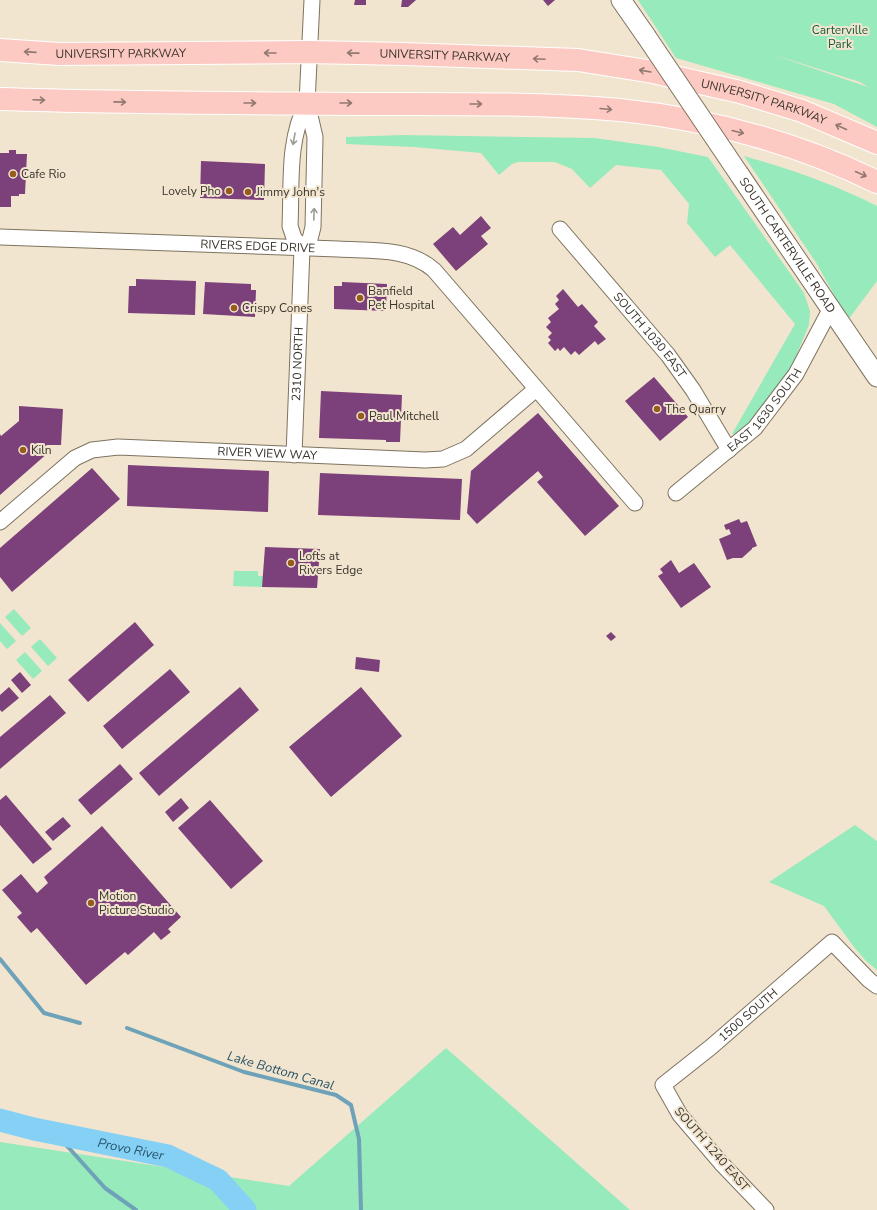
<svg xmlns="http://www.w3.org/2000/svg" width="877" height="1210" font-family="'Nunito Sans',sans-serif">
	<style>
		.green { fill: #97eabb; fill-rule: evenodd }
		.lines { fill: none; stroke-linecap: round; stroke-linejoin: round }
		.stream { stroke: #6ea2b9; stroke-width: 4 }
		.river { stroke: #85d1f6; stroke-width: 23 }
		.building { fill: #7c407a }
		.minor-casing { stroke: #7e735f; stroke-width: 17 }
		.tertiary-casing { stroke: #7e735f; stroke-width: 21 }
		.primary-casing { stroke: #fff; stroke-width: 24 }
		.minor { stroke: #fff; stroke-width: 15 }
		.tertiary { stroke: #fff; stroke-width: 19 }
		.primary { stroke: #fdcac3; stroke-width: 22 }
		.tertiary-bridge-casing { stroke: #7e735f; stroke-width: 21; stroke-linecap: butt }
		.tertiary-bridge { stroke: #fff; stroke-width: 19 }
		.oneway { stroke: #917870 }
		.oneway2 { stroke: #9c9a96 }
		.poi-dot { fill: #965c1b; stroke: #f2e5cf; stroke-width: 1.5 }
		.labels { text-anchor: middle; stroke-width: 4; stroke-linejoin: round; paint-order: stroke }
		.park-label { font-size: 12px; fill: #175c3c; stroke: #f2e5cf }
		.street-label { font-size: 12px; fill: #39342c; stroke: #f2e5cf }
		.poi-label { font-size: 12px; fill: #39342c; stroke: #f2e5cf; text-anchor: start }
		.water-label { font-size: 13px; font-style: italic; fill: #2a5569; stroke: #f2e5cf }
	</style>
	<rect width="100%" height="100%" fill="#f2e5cf"/>
	<path class="green" d="M638 0H877V127L834 104 676 58ZM771 54 860 82 868 87Z
		M402 135 595 138 658 147 708 157 804 293 810 311 809 325 791 368 761 413 736 434H732L795 324 730 245 715 257 687 223 689 204 661 170 616 165 590 188 572 169 555 162H518L512 164 499 175 481 153 414 147 346 144V137Z
		M744 156C790 169 834 184 877 206V281L848 320 817 264Z
		M234 571H258V576H263L262 587 233 586Z
		M14 609 31 628 22 636 5 617Z
		M0 623 16 641 7 649 0 641Z
		M40 639 57 658 48 666 31 647Z
		M25 652 42 671 33 679 16 660Z
		M855 825 877 841V970L866 961 854 947 824 906 769 882Z
		M446 1048 630 1210H0V1142L289 1186Z"/>
	<g class="lines">
		<path class="stream" d="M0 959 44 1013 80 1023
			M127 1028 244 1072 336 1095 351 1105 359 1139 361 1210
			M53 1133 69 1148 105 1188 136 1210"/>
		<path class="river" id="s1" d="M0 1120 34 1129 168 1156 218 1180 245 1210"/>
	</g>
	<path class="building" d="M355 0H366V5H354Z
		M402 0H416L408 7H401Z
		M543 0H555L548 6Z
		M9 150H16V154H27L25 194H19V196H11V207H0V153H9Z
		M201 161 265 164 264 200 200 198Z
		M481 216 491 228 481 236 488 244 456 271 433 244 453 227 460 235Z
		M136 279 196 281 195 315 128 313 129 286H136Z
		M205 282 251 284V290H256L255 317 203 314Z
		M342 282 387 284 386 311 334 309V286H342Z
		M563 289 578 307 582 304 598 322 594 326 606 339 598 345 595 341 579 355 575 351 571 355 564 347 560 351 558 348 555 351 548 343 551 340 548 337 552 333 546 327 551 322 548 318 559 309 555 304 559 300 556 296Z
		M654 377 688 417 660 441 625 401Z
		M321 391 402 395 400 442H386V440L319 438Z
		M19 406 63 409 61 445H47L44 447 49 452 0 495V434L1 436 19 421Z
		M538 413 619 506 585 536 537 482 543 477 538 471 477 524 467 513 471 471Z
		M128 465 269 471 268 512 127 506Z
		M92 468 120 499 12 592 0 577V548Z
		M320 473 462 479 460 520 318 515Z
		M739 519 741 523 747 521 757 546 752 548V549L742 558H733L727 560 719 539 731 534 729 529 726 530 724 525Z
		M265 547 320 549 317 588 262 587Z
		M671 560 679 573 694 563 711 587 681 608 658 576 663 573 660 569Z
		M135 622 154 645 88 702 68 680Z
		M611 632 616 637 611 641 606 636Z
		M356 657 380 660 379 672 355 669Z
		M170 669 190 692 122 749 103 726Z
		M20 672 31 685 22 693 11 680Z
		M9 687 19 698 2 712 0 710V695Z
		M240 687 259 710 159 796 139 773Z
		M361 687 402 736 331 797 289 747Z
		M50 695 66 713 0 769V737Z
		M120 764 133 779 91 815 78 800Z
		M6 795 52 849 33 864 0 825V800Z
		M181 798 189 808 173 822 165 812Z
		M210 800 263 861 231 889 178 828Z
		M63 817 71 826 53 841 45 832Z
		M102 826 181 917 168 929 171 932 161 940 154 932 128 955 125 952 86 985 37 928 31 933 17 917 22 913 2 890 21 874 37 893 48 883 44 877Z"/>
	<g class="lines">
		<g class="minor-casing">
			<g id="minor">
				<path id="s2" d="M560 229 668 355 693 390 729 450"/>
				<path id="s3" d="M0 237 338 249C371 251 408 247 434 270L635 503"/>
				<path d="M302 249 310 239 313 227 315 137 307 103 312 0"/>
				<path id="s4" d="M294 455 302 249 294 238 290 226C292 185 287 140 307 103"/>
				<path id="s5" d="M676 493 755 428 796 374 830 310"/>
				<path id="s6" d="M0 522 75 458 92 450 118 447 425 460 443 459 466 449 536 389"/>
				<path id="s7" d="M766 1210 721 1163 680 1115 663 1085 711 1047 832 942 869 980 877 986"/>
			</g>
		</g>
		<g class="tertiary-casing">
			<g id="tertiary">
				<path d="M621 0 646 36"/>
				<path id="s8" d="M739 174 877 377"/>
			</g>
		</g>
		<g class="primary-casing">
			<g id="primary">
				<path id="s9" d="M0 50 59 54 309 52 404 54 578 60 653 72 740 92 802 111 877 143"/>
				<path d="M0 99C123 103 247 103 370 104 454 104 537 103 620 110 708 119 797 143 877 182"/>
			</g>
		</g>
		<use href="#minor" class="minor"/>
		<use href="#tertiary" class="tertiary"/>
		<use href="#primary" class="primary"/>
		<g class="tertiary-bridge-casing">
			<path id="tertiary-bridge" d="M646 36 739 174"/>
		</g>
		<use href="#tertiary-bridge" class="tertiary-bridge"/>
	</g>
	<defs><path id="oneway-shaft" d="M-6 0H5M1.5-3L5.5 0L1.5 3" fill="none" stroke-width="1.6" stroke-linecap="round" stroke-linejoin="round"/></defs>
	<g class="oneway">
		<use href="#oneway-shaft" transform="translate(30 52) rotate(-176)"/>
		<use href="#oneway-shaft" transform="translate(270 53) rotate(180)"/>
		<use href="#oneway-shaft" transform="translate(353 53) rotate(-179)"/>
		<use href="#oneway-shaft" transform="translate(539 59) rotate(-177)"/>
		<use href="#oneway-shaft" transform="translate(645 71) rotate(-170)"/>
		<use href="#oneway-shaft" transform="translate(39 100) rotate(2)"/>
		<use href="#oneway-shaft" transform="translate(120 102) rotate(1)"/>
		<use href="#oneway-shaft" transform="translate(250 103)"/>
		<use href="#oneway-shaft" transform="translate(346 103)"/>
		<use href="#oneway-shaft" transform="translate(476 104)"/>
		<use href="#oneway-shaft" transform="translate(606 109) rotate(5)"/>
		<use href="#oneway-shaft" transform="translate(841 127) rotate(-156)"/>
		<use href="#oneway-shaft" transform="translate(738 132) rotate(14)"/>
		<use href="#oneway-shaft" transform="translate(861 174) rotate(24)"/>
	</g>
	<g class="oneway2">
		<use href="#oneway-shaft" transform="translate(294 139) rotate(100)"/>
		<use href="#oneway-shaft" transform="translate(314 214) rotate(-88)"/>
	</g>
	<g class="poi-dot">
		<circle cx="13" cy="174" r="4"/>
		<circle cx="229" cy="191" r="4"/>
		<circle cx="248" cy="192" r="4"/>
		<circle cx="360" cy="298" r="4"/>
		<circle cx="234" cy="308" r="4"/>
		<circle cx="657" cy="409" r="4"/>
		<circle cx="361" cy="416" r="4"/>
		<circle cx="23" cy="450" r="4"/>
		<circle cx="291" cy="563" r="4"/>
		<circle cx="91" cy="903" r="4"/>
	</g>
	<g class="labels">
		<g class="park-label">
			<text x="840" y="34">Carterville<tspan x="840" dy="14">Park</tspan></text>
		</g>
		<g class="street-label">
			<text dy="4" stroke="none"><textPath href="#s9" startOffset="121">UNIVERSITY PARKWAY</textPath></text>
			<text dy="4" stroke="none"><textPath href="#s9" startOffset="445">UNIVERSITY PARKWAY</textPath></text>
			<text dy="4" stroke="none"><textPath href="#s9" startOffset="769">UNIVERSITY PARKWAY</textPath></text>
			<text dy="4" stroke="none"><textPath href="#s8" startOffset="86">SOUTH CARTERVILLE ROAD</textPath></text>
			<text dy="4" stroke="none"><textPath href="#s3" startOffset="258">RIVERS EDGE DRIVE</textPath></text>
			<text dy="4" stroke="none"><textPath href="#s2" startOffset="139">SOUTH 1030 EAST</textPath></text>
			<text dy="4" stroke="none"><textPath href="#s4" startOffset="91">2310 NORTH</textPath></text>
			<text dy="4" stroke="none"><textPath href="#s5" startOffset="122">EAST 1630 SOUTH</textPath></text>
			<text dy="4" stroke="none"><textPath href="#s6" startOffset="293">RIVER VIEW WAY</textPath></text>
			<text dy="4" stroke="none"><textPath href="#s7" startOffset="273">1500 SOUTH</textPath></text>
			<text transform="translate(712 1149) rotate(49)" y="4">SOUTH 1240 EAST</text>
		</g>
		<g class="poi-label">
			<text x="21" y="178">Cafe Rio</text>
			<text x="221" y="195" text-anchor="end">Lovely Pho</text>
			<text x="256" y="196">Jimmy John's</text>
			<text x="368" y="295">Banfield<tspan x="368" dy="14">Pet Hospital</tspan></text>
			<text x="242" y="312">Crispy Cones</text>
			<text x="665" y="413">The Quarry</text>
			<text x="369" y="420">Paul Mitchell</text>
			<text x="31" y="454">Kiln</text>
			<text x="299" y="560">Lofts at<tspan x="299" dy="14">Rivers Edge</tspan></text>
			<text x="99" y="900">Motion<tspan x="99" dy="14">Picture Studio</tspan></text>
		</g>
		<g class="water-label">
			<text transform="translate(281 1070) rotate(16)" y="5">Lake Bottom Canal</text>
			<text dy="5" stroke="none"><textPath href="#s1" startOffset="134">Provo River</textPath></text>
		</g>
	</g>
</svg>
